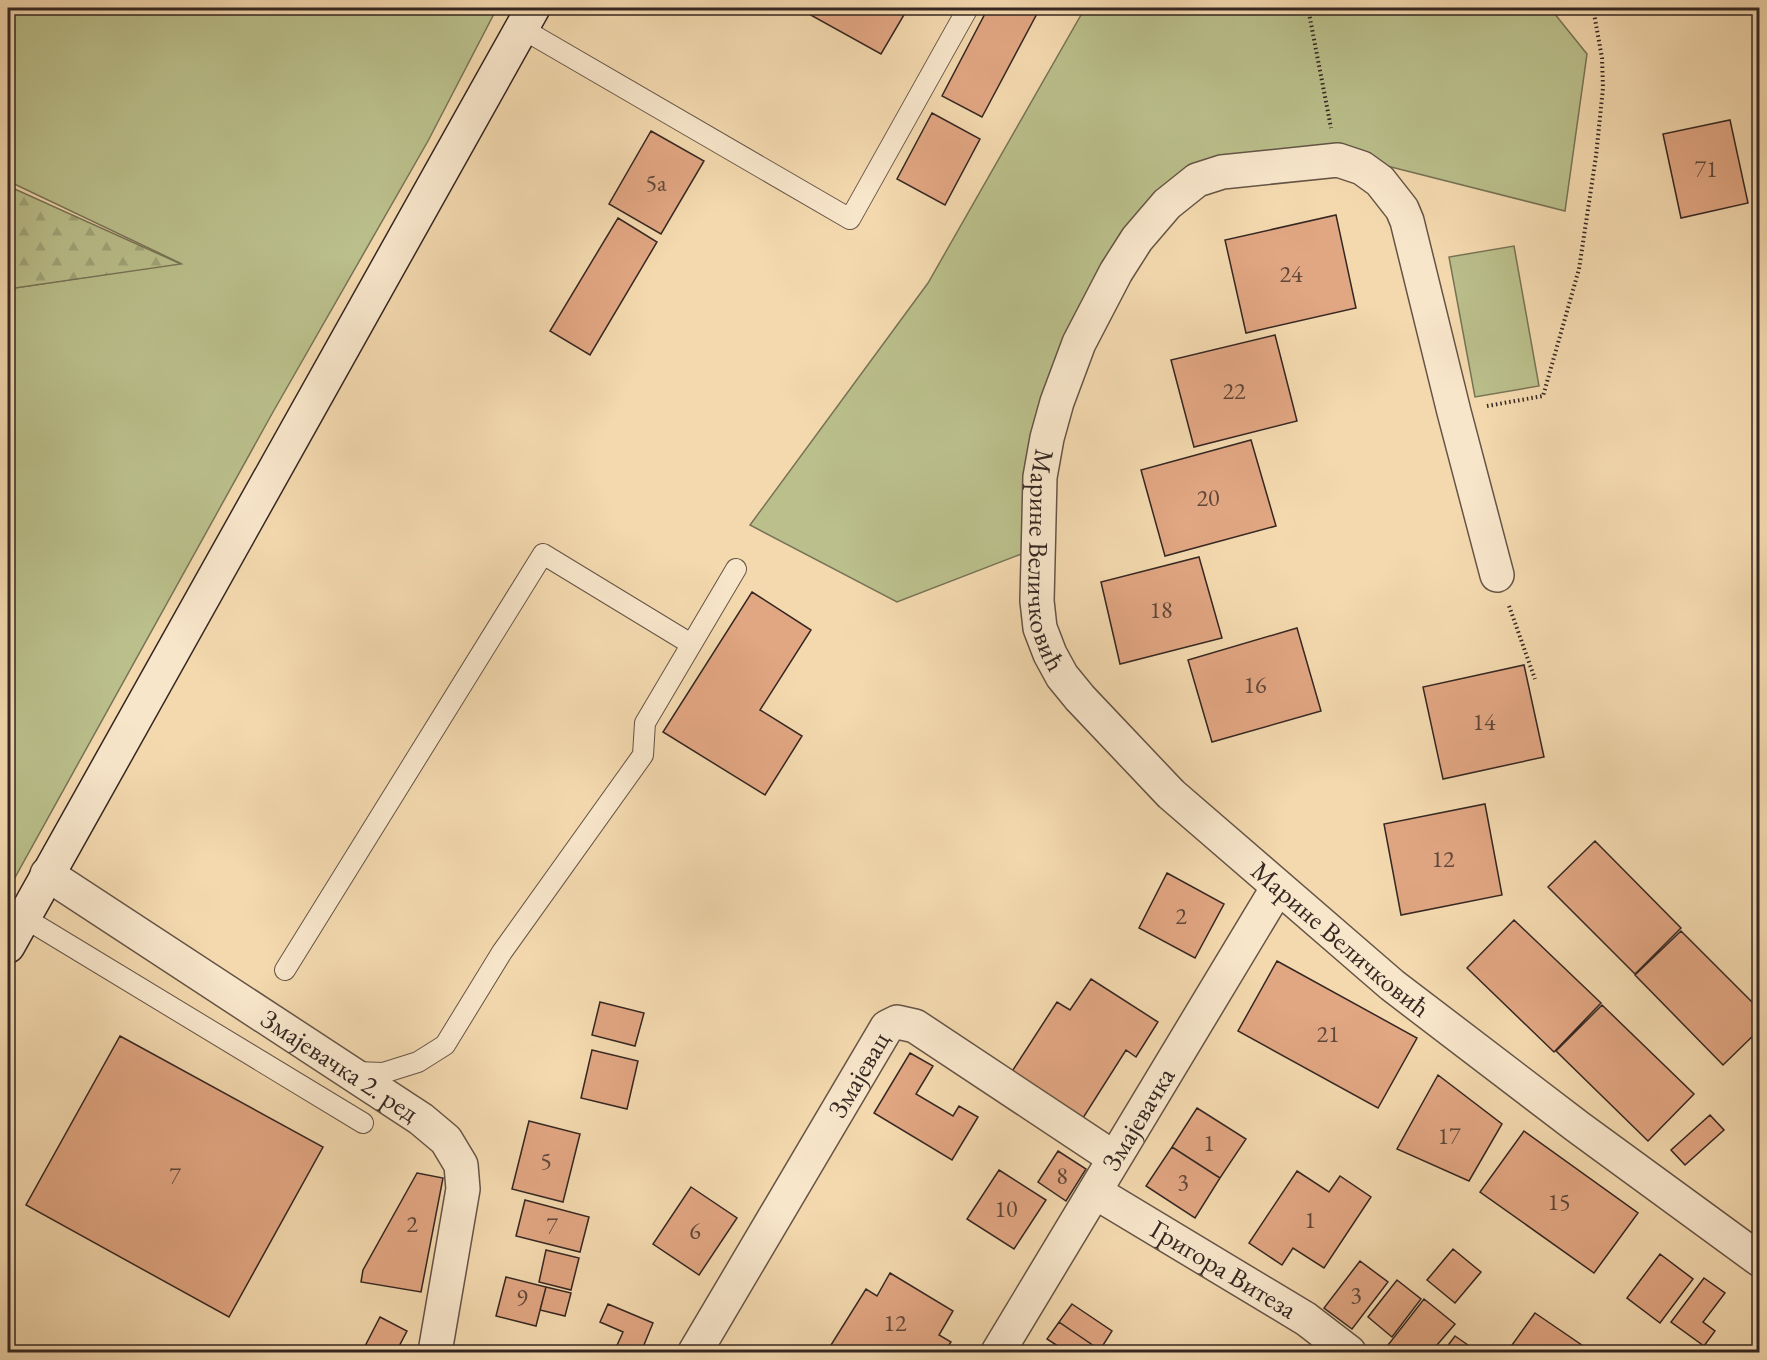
<svg xmlns="http://www.w3.org/2000/svg" width="1767" height="1360" font-family="'EB Garamond',serif">
	<style>
		.grass { fill: #babf8b; stroke: #787356; stroke-width: 1.5 }
		.forest { fill: url(#forest-firs); stroke: #787356; stroke-width: 1.5 }
		.building { fill: #e1a682; stroke: #352722; stroke-width: 1.5 }
		.lines { fill: none; stroke-linecap: round; stroke-linejoin: round }
		.lane-casing { stroke: #655445; stroke-width: 22 }
		.street-casing { stroke: #655445; stroke-width: 36 }
		.secondary-casing { stroke: #352722; stroke-width: 36 }
		.path { stroke: #352722; stroke-width: 4; stroke-dasharray: 1.5 3; stroke-linecap: butt }
		.lane { stroke: #f8e6cb; stroke-width: 20 }
		.street { stroke: #f8e6cb; stroke-width: 33 }
		.secondary { stroke: #f8e6cb; stroke-width: 33 }
		.labels { text-anchor: middle; stroke-width: 5; stroke-linejoin: round; paint-order: stroke }
		.number-label { font-size: 24px; fill: #60473a }
		.street-label { font-size: 27px; fill: #352722; stroke: #f8e6cb }
	</style>
	<defs>
		<pattern id="forest-firs" width="22" height="20" patternUnits="userSpaceOnUse" patternTransform="scale(1.5)"><rect width="22" height="20" fill="#babf8b"/><path d="M5 1l3.5 6h-7zM16 11l3.5 6h-7z" fill="#a0a478"/></pattern>
	</defs>
	<rect width="100%" height="100%" fill="#f4d9af"/>
	<filter id="stains"><feTurbulence type="fractalNoise" baseFrequency=".00333" numOctaves="4"/><feColorMatrix values="0 0 0 0 .2 0 0 0 0 .09 0 0 0 0 .02 0 0 0 .5 -.17"/></filter>
	<radialGradient id="worn" r=".72"><stop offset=".6" stop-color="#630" stop-opacity="0"/><stop offset="1" stop-color="#630" stop-opacity=".3"/></radialGradient>
	<path class="grass" d="M8 8H497L428 141 273 412 13 881 8 882V289L180 263 8 181Z
		M1085 8H1550L1587 54 1565 211 1320 149 1191 171 1129 227 1024 553 897 602 750 525 928 283Z
		M1514 246 1539 386 1475 397 1449 257Z"/>
	<path class="forest" d="M8 186 181 264 8 289Z"/>
	<path class="building" d="M798 8H908L881 54Z
		M988 8H1040L982 117 942 96Z
		M932 113 980 139 945 205 897 179Z
		M1730 120 1748 203 1681 218 1663 134Z
		M651 131 704 161 661 234 609 204Z
		M1336 215 1356 308 1246 333 1225 240Z
		M618 218 657 242 590 355 550 331Z
		M1275 335 1297 421 1194 447 1171 360Z
		M1251 440 1276 526 1165 556 1141 470Z
		M1199 557 1222 638 1120 664 1101 582Z
		M752 592 811 630 760 710 802 736 765 795 663 732Z
		M1297 628 1321 711 1212 742 1188 660Z
		M1524 665 1544 757 1443 779 1423 687Z
		M1485 804 1502 895 1401 915 1384 824Z
		M1595 841 1681 928 1635 974 1548 887Z
		M1167 873 1224 904 1195 958 1139 928Z
		M1514 920 1601 1003 1554 1052 1467 968Z
		M1681 931 1760 1010V1029L1723 1065 1635 975Z
		M1277 961 1417 1038 1378 1108 1238 1031Z
		M1091 979 1158 1022 1136 1057 1126 1050 1083 1118 1011 1073 1057 1002 1070 1010Z
		M600 1002 644 1013 635 1046 592 1035Z
		M1602 1005 1694 1094 1648 1141 1556 1051Z
		M120 1036 323 1147 229 1317 26 1205Z
		M592 1050 638 1061 627 1109 581 1098Z
		M910 1053 933 1066 916 1094 953 1116 959 1106 978 1117 952 1160 874 1113Z
		M1438 1075 1502 1124 1469 1181 1397 1149Z
		M1197 1108 1246 1139 1220 1178 1172 1147Z
		M1710 1115 1724 1130 1685 1165 1671 1150Z
		M529 1121 580 1134 563 1202 512 1189Z
		M1524 1131 1638 1213 1594 1273 1480 1192Z
		M1172 1147 1220 1178 1195 1218 1146 1186Z
		M1058 1151 1086 1169 1066 1201 1038 1182Z
		M999 1170 1046 1200 1014 1249 967 1219Z
		M1297 1171 1329 1192 1340 1176 1371 1197 1324 1268 1293 1248 1282 1265 1249 1243Z
		M417 1173 443 1178 421 1292 361 1282 363 1270Z
		M691 1187 737 1218 699 1275 653 1244Z
		M525 1200 589 1217 580 1252 516 1236Z
		M1453 1249 1481 1272 1455 1303 1427 1280Z
		M546 1250 579 1258 571 1290 539 1282Z
		M1660 1254 1693 1279 1660 1323 1627 1298Z
		M1360 1261 1388 1282 1352 1329 1324 1308Z
		M890 1273 953 1311 939 1335 951 1342 944 1352H843L831 1345 866 1289 877 1296Z
		M506 1277 546 1287 536 1326 496 1316Z
		M1704 1278 1725 1293 1703 1322 1715 1331 1704 1346 1671 1322Z
		M1397 1280 1421 1299 1392 1337 1368 1317Z
		M546 1287 571 1293 565 1316 540 1310Z
		M1424 1299 1455 1324 1431 1352H1397L1388 1345Z
		M608 1304 653 1323 641 1352H614L623 1332 600 1322Z
		M1072 1304 1112 1331 1100 1350 1059 1322Z
		M1535 1313 1592 1352H1507Z
		M380 1317 407 1331 396 1352H362Z
		M1059 1322 1100 1350 1098 1352H1067L1047 1339Z
		M1455 1336 1478 1352H1443Z"/>
	<g class="lines">
		<g class="lane-casing">
			<path id="lane" d="M521 28 850 219 968 8
				M23 917 363 1123
				M285 970 543 554 691 644
				M355 1072 383 1073 418 1062 445 1045 502 952 643 755 645 723 736 569"/>
		</g>
		<g class="street-casing">
			<g id="street">
				<path id="s1" d="M1497 575 1454 412 1407 221 1402 209 1380 181 1362 168 1338 160 1222 172 1197 180 1167 204 1137 239 1116 272 1079 343 1057 402 1047 438 1040 477 1037 601 1040 628 1050 654 1062 676 1080 698 1171 794 1392 985 1578 1127 1760 1260"/>
				<path id="s2" d="M47 874 421 1119 446 1140 461 1165 463 1189 435 1352"/>
				<path id="s3" d="M1095 1192 1306 1319 1349 1352"/>
				<path id="s4" d="M695 1352 887 1027 897 1022 915 1026 1114 1158"/>
				<path id="s5" d="M998 1352 1278 887"/>
			</g>
		</g>
		<g class="secondary-casing">
			<path id="secondary" d="M8 946 533 8"/>
		</g>
		<path class="path" d="M1308 8 1331 128
			M1487 406 1543 396 1579 269 1596 156 1603 88 1602 58 1593 8
			M1509 606 1535 679"/>
		<use href="#lane" class="lane"/>
		<use href="#street" class="street"/>
		<use href="#secondary" class="secondary"/>
	</g>
	<g class="labels">
		<g class="number-label">
			<text x="1706" y="177">71</text>
			<text x="656" y="191">5a</text>
			<text x="1291" y="282">24</text>
			<text x="1234" y="399">22</text>
			<text x="1208" y="506">20</text>
			<text x="1161" y="618">18</text>
			<text x="1255" y="693">16</text>
			<text x="1484" y="730">14</text>
			<text x="1443" y="867">12</text>
			<text x="1181" y="924">2</text>
			<text x="1328" y="1042">21</text>
			<text x="1449" y="1144">17</text>
			<text x="1209" y="1151">1</text>
			<text x="546" y="1169">5</text>
			<text x="175" y="1184">7</text>
			<text x="1062" y="1184">8</text>
			<text x="1183" y="1190">3</text>
			<text x="1559" y="1210">15</text>
			<text x="1006" y="1217">10</text>
			<text x="1310" y="1228">1</text>
			<text x="412" y="1232">2</text>
			<text x="552" y="1234">7</text>
			<text x="695" y="1239">6</text>
			<text x="1356" y="1303">3</text>
			<text x="522" y="1306">9</text>
			<text x="895" y="1331">12</text>
		</g>
		<g class="street-label">
			<text dy="9" stroke="none"><textPath href="#s1" startOffset="1032">Марине Величковић</textPath></text>
			<text dy="9" stroke="none"><textPath href="#s1" startOffset="1536">Марине Величковић</textPath></text>
			<text dy="9" stroke="none"><textPath href="#s2" startOffset="350">Змајевачка 2. ред</textPath></text>
			<text dy="9" stroke="none"><textPath href="#s4" startOffset="322">Змајевац</textPath></text>
			<text dy="9" stroke="none"><textPath href="#s5" startOffset="272">Змајевачка</textPath></text>
			<text dy="9" stroke="none"><textPath href="#s3" startOffset="150">Григора Витеза</textPath></text>
		</g>
	</g>
	<rect width="1767" height="1360" fill="none" stroke="#f4d9af" stroke-width="30"/>
	<rect x="9" y="9" width="1749" height="1342" fill="none" stroke="#352722" stroke-width="3"/>
	<rect x="15" y="15" width="1737" height="1330" fill="none" stroke="#352722" stroke-width="1.5"/>
	<rect width="100%" height="100%" filter="url(#stains)"/>
	<rect width="100%" height="100%" fill="url(#worn)"/>
</svg>
